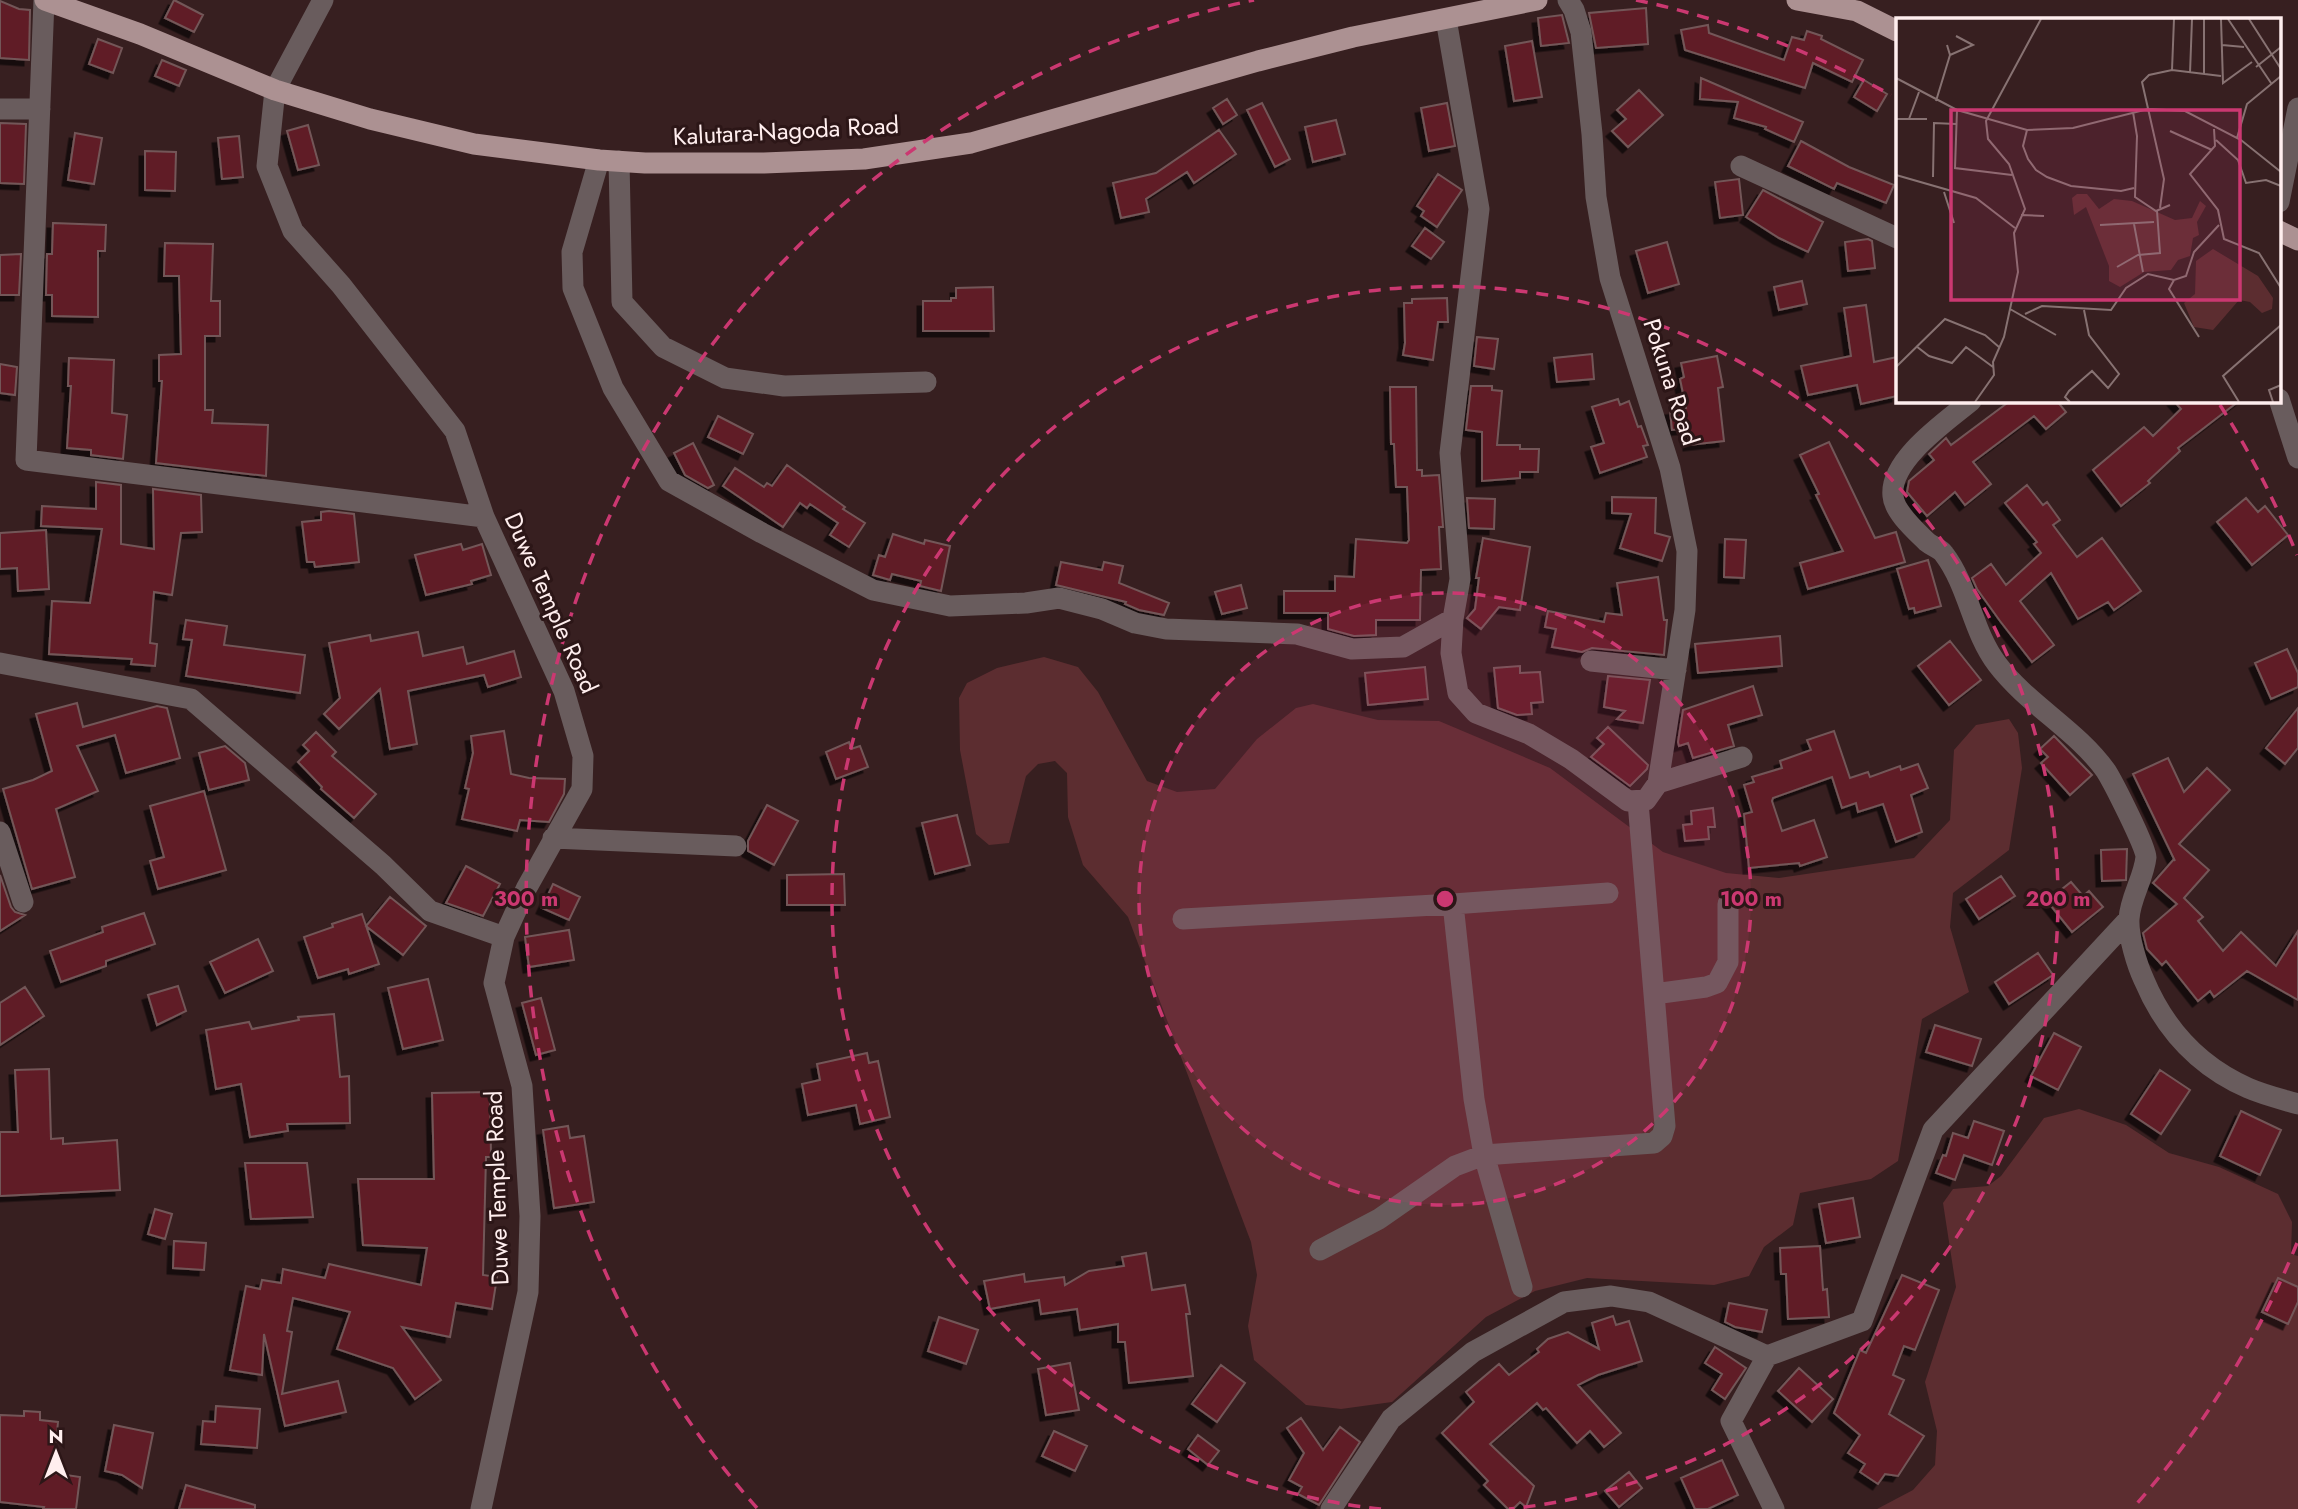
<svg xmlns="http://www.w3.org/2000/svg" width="2298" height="1509" font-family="Jost,sans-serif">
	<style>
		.green { fill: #5c2d30 }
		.building { fill: #611c26; stroke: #735758; stroke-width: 2; filter: url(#shadow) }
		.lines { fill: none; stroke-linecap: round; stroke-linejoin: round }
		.minor { stroke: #695c5d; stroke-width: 21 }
		.major { stroke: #ac9192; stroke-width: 21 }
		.ring { fill: none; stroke: #cb3871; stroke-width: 3.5; stroke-dasharray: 12 9 }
		.labels { text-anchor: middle; stroke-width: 6; stroke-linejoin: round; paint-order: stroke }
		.street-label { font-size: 24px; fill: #fee; stroke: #2c1617 }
		.inset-road { fill: none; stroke: #877272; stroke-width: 2 }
		.view { fill: #cb3871; fill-opacity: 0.15; stroke: #cb3871; stroke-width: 3.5 }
		.inset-edge { fill: none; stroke: #fee; stroke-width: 3.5 }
		.centre { fill: #cb3871; stroke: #2c1617; stroke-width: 3.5 }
		.ring-label { font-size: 21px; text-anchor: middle; font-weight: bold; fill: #cb3871; stroke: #2c1617; stroke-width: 6; stroke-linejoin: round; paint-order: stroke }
	</style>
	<defs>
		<filter id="shadow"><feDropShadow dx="-5.5" dy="5.5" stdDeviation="0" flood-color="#0009"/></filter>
	</defs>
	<rect width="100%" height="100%" fill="#371f20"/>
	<path class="green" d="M1044 657 1078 667 1098 692 1147 781 1177 792 1215 789 1257 739 1296 708 1313 704 1378 720 1439 721 1550 768 1663 852 1726 873 1779 878 1914 858 1950 820 1954 750 1976 725 2009 719 2018 733 2022 768 2009 850 1953 893 1950 927 1969 992 1922 1019 1898 1161 1871 1179 1800 1193 1793 1225 1764 1247 1749 1276 1714 1285 1587 1278 1535 1291 1486 1317 1392 1402 1341 1409 1306 1405 1254 1360 1248 1326 1257 1275 1251 1242 1128 917 1083 865 1068 817 1067 773 1055 761 1038 764 1026 776 1009 843 989 845 976 834 960 750 959 698 967 683 997 668Z
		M2079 1109 2126 1125 2169 1153 2219 1167 2278 1194 2292 1222 2291 1254 2298 1256V1509H1877L1913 1490 1935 1465 1937 1431 1925 1382 1956 1287 1943 1203 1953 1189 1988 1186 2001 1176 2044 1118Z"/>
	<path class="building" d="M174 0 203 15 194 32 165 18Z
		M0 1 19 9 30 10 29 60 0 58Z
		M1646 8 1648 44 1596 48 1589 13Z
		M1562 15 1569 43 1541 46 1538 18Z
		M1708 25 1709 33 1784 60 1792 37 1804 40 1807 31 1822 36 1821 39 1863 60 1852 82 1813 63 1805 88 1685 50 1681 30Z
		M98 39 122 48 113 73 89 64Z
		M1532 41 1542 97 1514 101 1505 46Z
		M162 60 186 70 179 86 155 76Z
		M1701 78 1803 122 1794 142 1765 129 1766 127 1734 118 1738 102 1700 99Z
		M1864 80 1887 94 1877 111 1854 97Z
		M1639 90 1663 115 1628 147 1612 131 1626 119 1617 110Z
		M1227 99 1237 115 1223 124 1213 108Z
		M1262 103 1290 159 1275 167 1247 110Z
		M1447 103 1455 146 1429 151 1421 108Z
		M1336 120 1345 154 1313 162 1305 127Z
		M0 123 26 124 24 184 0 183Z
		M308 125 319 165 298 170 287 131Z
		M1219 130 1236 154 1194 183 1187 172 1146 199 1149 212 1121 218 1113 183 1156 173Z
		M75 133 102 138 94 184 68 180Z
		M239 136 243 177 222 179 218 138Z
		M1801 141 1849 167 1894 185 1886 203 1837 183 1834 189 1788 166Z
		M145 151 176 152 175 191 145 190Z
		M1438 174 1462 190 1437 227 1421 216 1424 211 1417 206Z
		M1739 179 1743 215 1720 218 1715 182Z
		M1763 190 1823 222 1808 252 1779 238 1746 217Z
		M53 223 106 225 105 251H98V317L52 316V295H46L47 254H52Z
		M1425 228 1444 242 1431 259 1412 246Z
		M1868 239 1872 241 1875 268 1848 271 1845 242Z
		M1667 242 1679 284 1648 293 1636 251Z
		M165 243 213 244 211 301H220V336H205V410H213L212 423 268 425 266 476 156 463 162 381H159V355L181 354 179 276H164Z
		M21 254 19 295H0V255Z
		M1802 281 1807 304 1779 310 1774 287Z
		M993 287 994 331H923V301H951V298H956V288Z
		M1447 298 1448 322H1438L1433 360 1403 355 1405 343 1404 303H1412V299Z
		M1866 305 1874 362 1897 357V396L1861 404 1857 385 1808 395 1801 366 1851 356 1844 308Z
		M1477 337 1498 339 1494 369 1474 366Z
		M1592 354 1594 379 1557 382 1554 358Z
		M1717 356 1723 387 1718 388 1724 441 1689 445 1688 428 1672 430 1670 410 1686 408 1680 379 1684 377 1681 363Z
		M69 358 114 360 112 413 127 415 123 459 91 455V450L67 448 71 386H68Z
		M0 364 17 367 15 395 0 393Z
		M1471 386H1492V390L1502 391 1497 445H1520V449H1539L1538 472H1520V478L1482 481V432L1466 430Z
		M1390 387H1416L1417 470H1422V476L1439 475 1443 527H1439L1441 569 1421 570 1420 620H1376V635L1354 636 1328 629V613H1284V591H1335V576L1354 577 1356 539 1407 543 1409 540 1407 487H1396L1394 444H1391Z
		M1618 399 1620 405 1629 401 1638 427 1641 426 1648 445 1643 446 1647 457 1600 473 1591 447 1604 443 1592 407Z
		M2010 401H2057L2066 412 2046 429 2034 416 1973 462 1991 484 1965 505 1955 492 1927 516 1907 492 1909 481 1934 460 1929 454 1946 438 1951 445Z
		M2174 401H2239L2178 448 2180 451 2148 481 2150 483 2121 506 2093 470 2144 427 2153 436 2181 409Z
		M718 416 753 434 743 454 708 437Z
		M1829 442 1875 538 1896 532 1905 562 1808 589 1800 563 1843 551 1816 495 1819 494 1800 455Z
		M693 443 714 485 708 488 685 475 674 453Z
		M787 465 845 507 843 509 865 523 849 547 830 535 838 523 810 504 807 508 800 503 783 527 723 486 735 468 764 487 767 483 772 486Z
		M96 482 121 485V544L154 549 153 489 201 495 202 532 181 533 172 595 154 592 150 643 157 644 155 666 131 664 132 659 49 654 52 601 90 603 102 529 41 526 42 506 96 509Z
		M2027 485 2043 505 2047 502 2060 520 2053 525 2077 557 2102 538 2141 591 2114 610 2108 602 2078 619 2051 573 2020 601 2054 645 2032 662 2000 621 1977 589 1972 578 1991 564 2006 585 2041 553 2034 544 2037 542 2005 503Z
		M1612 497 1656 498 1655 533 1670 537 1662 561 1620 548 1631 514 1612 513Z
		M1467 498 1495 499 1494 529 1469 528Z
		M2246 498 2258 512 2265 506 2288 535 2252 565 2217 522Z
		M329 511 354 514 359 562 315 567 314 562H307L302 522 321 520V512Z
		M46 530 49 589 18 591 17 568 0 569V533Z
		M893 534 924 544 925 540 950 546 941 591 920 586 921 581 892 574 890 580 873 575 879 555 885 557Z
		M1483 538 1530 547 1520 610 1499 607 1481 629 1467 618 1475 609 1479 578H1476Z
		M1725 539 1746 540 1744 578 1724 577Z
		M461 544 463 550 482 544 491 575 471 581 472 584 426 595 415 555Z
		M1928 560 1941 606 1915 613 1914 608 1909 609 1897 569Z
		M1061 562 1102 570 1104 562 1123 566 1119 583 1169 603 1164 615 1139 610 1125 604 1126 602 1056 585Z
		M1658 577 1664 620H1667L1664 655 1592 648 1582 652 1552 647 1556 629 1545 627 1548 611 1604 622 1606 613 1622 615 1617 583Z
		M1241 585 1247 608 1222 614 1215 592Z
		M186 620 227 626 224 645 305 655 300 693 186 676 192 640 183 639Z
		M418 632 423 656 463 647 467 664 514 651 521 677 488 687 484 675 408 691 417 744 390 749 380 689 339 729 324 714 340 698 329 643 370 635 371 641Z
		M1780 636 1782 666 1698 673 1695 644Z
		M1950 641 1981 680 1949 705 1918 666Z
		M2287 649 2298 673V687L2271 699 2255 663Z
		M1520 666V673L1540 672 1543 702 1531 703 1532 714 1517 715 1498 708 1494 668Z
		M1425 667 1428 699 1368 705 1365 673Z
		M1608 676 1650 680 1643 723 1617 719 1625 711 1604 707Z
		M1753 686 1762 715 1728 725 1734 746 1693 758 1688 743 1679 746 1678 742 1683 710Z
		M77 703 83 727 157 706 167 708 180 758 126 773 115 735 77 746 98 791 56 809 75 877 32 889 3 789 33 780 52 771 36 714Z
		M2298 708V748L2285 764 2266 748Z
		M1608 727 1648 765 1647 769 1630 786 1591 757 1604 744 1597 738Z
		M504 731 511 774 529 778 565 779 564 794 549 822 520 820 517 831 462 819 469 789 465 788 473 753 471 736Z
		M1834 731 1850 778 1868 772 1870 777 1900 766 1901 770 1918 764 1928 788 1911 795 1922 832 1896 842 1883 804 1858 812 1856 803 1842 808 1832 777 1773 798 1772 801 1782 831 1814 820 1827 857 1800 866 1799 863 1749 868 1744 814 1752 812 1744 785 1754 782 1752 777 1782 768 1780 761 1811 750 1807 740Z
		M316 732 336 752 332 756 376 794 354 818 321 789 322 787 298 762 309 751 303 745Z
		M2054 736 2092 775 2070 795 2041 763 2048 757 2040 749Z
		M849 742 851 749 860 746 868 767 836 779 826 752Z
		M225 746 245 763 249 780 209 790 199 753Z
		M2168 758 2184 792 2207 768 2230 790 2179 844 2209 870 2184 898 2203 917 2198 921 2223 951 2241 932 2276 966 2298 931V1000L2247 971 2214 997 2210 991 2198 1001 2166 961 2162 965 2147 949 2143 933 2177 904 2153 883 2174 859 2175 861 2133 774Z
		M204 791 226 870 158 889 150 861 164 857 150 806Z
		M767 805 798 821 774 865 748 851V841Z
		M1713 808 1715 827H1708L1709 839 1685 841 1683 825 1692 824 1691 811Z
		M957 815 970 865 935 874 922 823Z
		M2127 849 2126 880 2102 881 2101 850Z
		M466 866 500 884 483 916 446 903Z
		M844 874 845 905H787V875Z
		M0 875 11 907 15 912 25 915 0 931Z
		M2001 876 2015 896 1979 919 1966 899Z
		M2071 882 2083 896 2089 891 2103 907 2072 932 2047 901Z
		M553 884 580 897 569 920 542 908Z
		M390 897 426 926 403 955 366 926Z
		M144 913 155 944 106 961V966L61 982 50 951 103 932 102 927Z
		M362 914 379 964 349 974 348 969 318 978 304 937 333 927 332 924Z
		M569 930 574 960 529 967 525 937Z
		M258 939 273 971 225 993 210 962Z
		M2038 953 2053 975 2009 1004 1995 982Z
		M428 979 443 1040 403 1049 388 988Z
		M178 986 186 1011 157 1025 148 995Z
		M25 987 44 1016 0 1045V1003Z
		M541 998 555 1050 536 1055 522 1003Z
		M334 1014 340 1077 349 1076 350 1123 287 1124 288 1131 250 1137 241 1084 216 1089 206 1030 249 1022 252 1029 299 1020 298 1017Z
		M1935 1025 1981 1039 1972 1066 1926 1052Z
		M2054 1033 2081 1047 2058 1090 2031 1076Z
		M867 1053 869 1063 878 1061 890 1117 860 1124 856 1105 808 1115 802 1084 820 1080 817 1064Z
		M49 1069 51 1139 63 1138V1144L117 1140 120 1190 0 1196V1132H18L15 1070Z
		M2160 1070 2190 1090 2161 1134 2131 1114Z
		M490 1092 491 1157H486L483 1275 497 1277 492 1309 456 1303 450 1337 402 1327 441 1380 415 1399 393 1368 337 1349 350 1312 293 1298 287 1331 292 1332 282 1394 338 1381 346 1412 285 1426 264 1334 262 1375 230 1370 246 1286 260 1289 262 1280 281 1283 283 1269 325 1278 329 1264 421 1285 427 1248 363 1245 358 1179H434L432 1093Z
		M2241 1111 2281 1130 2260 1175 2220 1156Z
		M1974 1121 2004 1131 1992 1165 1964 1155 1955 1180 1936 1173 1943 1155 1946 1156 1953 1133 1968 1138Z
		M568 1126 570 1138 584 1136 594 1202 554 1208 543 1130Z
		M245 1163H307L313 1217 251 1219Z
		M1853 1198 1860 1237 1826 1243 1819 1204Z
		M155 1209 172 1214 165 1239 148 1234Z
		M174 1241 206 1243 204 1270 173 1268Z
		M1820 1246 1823 1290 1827 1289 1829 1317 1788 1319 1786 1274H1781L1780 1248Z
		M1146 1253 1152 1290 1185 1285 1190 1314H1186L1193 1376 1129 1383 1125 1342H1118V1324L1080 1330 1077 1309 1041 1314 1039 1300 990 1309 984 1281 1024 1274 1025 1282 1064 1277 1065 1285 1089 1271 1124 1266 1122 1257Z
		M1902 1275 1939 1290 1915 1350 1904 1346 1893 1375 1904 1380 1889 1414 1924 1436 1898 1476 1885 1474 1878 1484 1860 1472 1865 1464 1848 1453 1860 1435 1834 1413 1860 1350 1866 1353Z
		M2278 1278 2298 1287V1302L2288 1324 2262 1312Z
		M1729 1303 1767 1310 1762 1332 1735 1327 1725 1322Z
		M1613 1316 1616 1325 1629 1321 1642 1361 1598 1375 1578 1385 1621 1433 1604 1447 1590 1431 1577 1443 1546 1408 1543 1410 1537 1403 1490 1444 1534 1486 1526 1507 1520 1502 1513 1509H1508L1484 1485 1488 1481 1442 1433 1474 1402 1466 1392 1499 1364 1509 1375 1539 1352 1537 1349 1548 1339 1568 1332 1599 1349 1592 1323Z
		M939 1317 978 1330 966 1364 928 1351Z
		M1715 1347 1746 1368 1725 1399 1712 1390 1722 1374 1705 1363Z
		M1070 1363 1079 1410 1046 1415 1038 1369Z
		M1221 1365 1245 1383 1217 1422 1192 1404Z
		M1799 1368 1833 1399 1812 1422 1778 1391Z
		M216 1406 260 1409 257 1448 201 1444 203 1421 215 1422Z
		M24 1411 40 1412V1420L58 1422 53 1473 80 1477 76 1509H43L44 1507 0 1502V1415L24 1416Z
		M1301 1418 1323 1450 1340 1427 1360 1442 1319 1505 1298 1494 1302 1487 1289 1480 1304 1453 1287 1428Z
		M114 1425 153 1433 142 1488 122 1475 105 1471Z
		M1054 1431 1087 1446 1075 1471 1042 1456Z
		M1198 1435 1219 1451 1208 1465 1188 1449Z
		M1722 1460 1738 1495 1708 1509H1695L1681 1478Z
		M1629 1472 1642 1488 1619 1507 1605 1491Z
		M186 1485 255 1505V1509H179Z"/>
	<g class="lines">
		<path class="minor" d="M44 0 26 460 484 517
			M323 0 275 90 267 166 293 231 341 285 455 431 484 517 564 691 583 756 582 789 526 889 504 937 494 983 522 1086 530 1216 528 1292 481 1509
			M1568 0 1574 10 1581 32 1592 134 1596 197 1610 278 1670 468 1687 551 1685 610 1658 783
			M1446 19 1479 209 1450 453 1460 579 1453 619 1451 653 1458 693 1476 713 1529 734 1571 759 1628 801 1646 800 1658 783 1742 757
			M0 109H40
			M599 160 572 252 573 288 613 388 669 481 762 533 873 590 950 606 1026 603 1059 598 1102 609 1135 623 1166 629 1297 634 1352 649 1403 647 1453 619
			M619 161 622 302 663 347 725 378 784 386 926 382
			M1741 166 1897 238
			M2279 202 2298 108
			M2279 399 2298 458
			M1971 401C1947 421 1889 460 1893 496 1894 512 1916 531 1927 542 1933 547 1940 548 1944 554 1969 587 1972 631 1997 664 2028 705 2077 730 2106 771 2113 782 2147 849 2146 857 2144 878 2130 898 2129 919 2128 936 2137 965 2144 980 2165 1030 2198 1066 2248 1088 2264 1095 2281 1099 2298 1104
			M1591 661 1676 670
			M0 663 191 699 383 865 430 911 504 937
			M0 832 23 902
			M553 838 736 846
			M1453 904 1474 1099 1484 1155 1522 1287
			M1183 919 1453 904 1608 893
			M1654 994 1706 987 1717 983 1728 962V904
			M1320 1250 1379 1219 1455 1166 1484 1155 1654 1143 1662 1136 1665 1126 1638 802
			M1767 1356 1731 1421 1774 1509
			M1331 1509 1391 1419 1473 1352 1564 1302 1611 1296 1649 1302 1767 1356 1862 1321 1933 1130 2129 919"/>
		<path class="major" d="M45 0 140 34 275 90 370 119 474 144 599 160 645 163H764L864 159 971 143 1258 61 1353 37 1537 0
			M1797 0 1857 11 1897 31
			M2279 231 2298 240"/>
	</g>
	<circle cx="1445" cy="899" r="306" fill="#cb3871" fill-opacity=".12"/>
	<g class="ring">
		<circle cx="1445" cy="899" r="306"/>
		<path d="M1381 1509A613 613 0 1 1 1509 1509"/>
		<path d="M2297 1243A919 919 0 0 1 2133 1508M757 1508A919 919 0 0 1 1254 0M1636 0A919 919 0 0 1 1891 95M2220 405A919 919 0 0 1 2297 555"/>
	</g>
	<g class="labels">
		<g class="street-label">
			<text transform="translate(786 131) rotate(-3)" y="8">Kalutara-Nagoda Road</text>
			<text transform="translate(1671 382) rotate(72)" y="8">Pokuna Road</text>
			<text transform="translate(551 603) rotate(66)" y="8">Duwe Temple Road</text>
			<text transform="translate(497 1188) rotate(-92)" y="8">Duwe Temple Road</text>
		</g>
	</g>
	<g transform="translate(1896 18)">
		<rect width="385" height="385" fill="#371f20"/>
		<path d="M181 176H191L203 191 218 181 236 183 279 202 296 200 304 183 310 188 301 204 303 217 297 220 294 238 282 242 275 252 248 254 224 269 213 263V248L190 189 178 197 176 180ZM317 231 362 258 377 280 376 291 366 295 354 284 343 282 317 312 298 309 288 285 299 276 300 243Z" fill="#5c2d30"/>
		<path class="inset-road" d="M325 1 327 65 356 44M332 1 375 65M353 1 385 51M326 27 348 29M54 37 77 27 60 18M360 49 385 29M276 52 278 1M294 55 296 1M308 56V1M0 60 61 92 131 112 177 110 252 91 289 93 345 122 385 154M40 83 54 37 51 27M61 92 59 150 116 157M237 94 241 118 239 179 260 193 274 187M0 101H31M13 101 23 74M318 111 319 128 294 156 322 192 328 221 363 235 385 270M131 112 127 128 132 141 140 152 151 159 175 168 225 173 238 170M274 113 316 132M341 120 351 86 385 58M320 122 342 142 350 165 370 162 385 168M0 157 80 180 119 210M37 159 38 105 60 106M48 174 58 205M264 190 268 161 246 64 253 57 276 52 325 58M125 197 148 198M238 206 247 254M204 207 258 204M221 249 242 237 264 235 261 193M278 262 273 271 303 319M114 291 160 317M129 296 146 288 215 292 230 270 252 256 278 262 290 258 298 234 323 207M20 328 33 338 56 345 70 329 97 349M0 349 49 301 89 317 103 329M79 384 98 357 97 344 108 319 122 254 118 215 129 191 113 146 92 121 90 103 145 1M174 384 169 379 173 373 196 353 212 370 223 356 193 317 188 292M343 384 327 358 385 307M377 384 373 372 385 367"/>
		<path class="view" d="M55 92H344V282H55Z"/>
		<rect width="385" height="385" class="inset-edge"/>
	</g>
	<circle cx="1445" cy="899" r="10" class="centre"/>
	<g class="ring-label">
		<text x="1751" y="906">100 m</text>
		<text x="2058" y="906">200 m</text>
		<text x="526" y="906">300 m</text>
	</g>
	<g transform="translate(56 1453)" stroke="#2c1617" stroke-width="5" paint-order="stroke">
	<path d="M0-5L12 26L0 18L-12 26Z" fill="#ffeeee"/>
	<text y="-10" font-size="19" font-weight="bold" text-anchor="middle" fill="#ffeeee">N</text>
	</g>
</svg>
